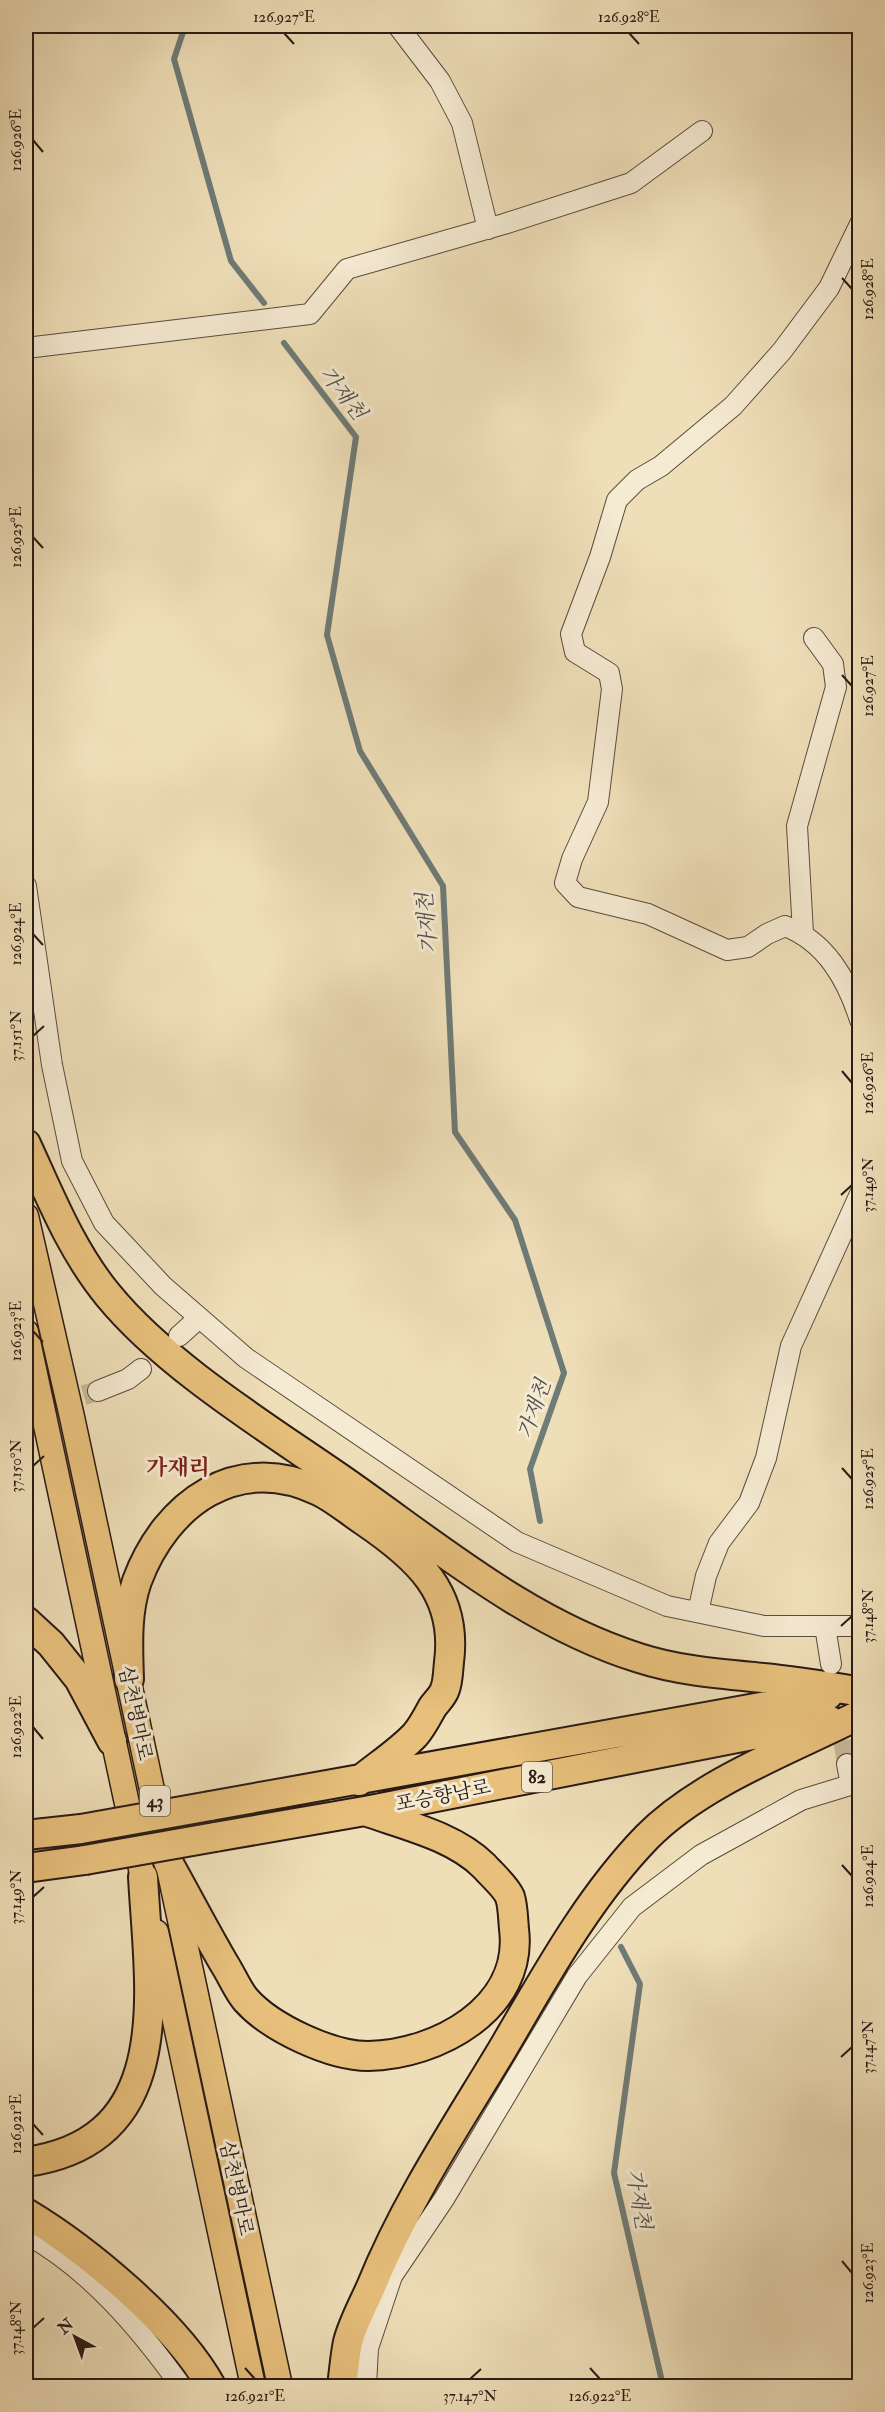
<svg xmlns="http://www.w3.org/2000/svg" width="885" height="2412" font-family="'IM FELL Double Pica','Noto Serif KR',serif">
	<style>
		.lines { fill: none; stroke-linecap: round; stroke-linejoin: round }
		.stream { stroke: #6e7b76; stroke-width: 6 }
		.minor-tunnel { stroke: #c7b898; stroke-width: 20; stroke-dasharray: 20 10; stroke-linecap: butt }
		.minor-casing { stroke: #5a4b3d; stroke-width: 22 }
		.major-casing { stroke: #281a14; stroke-width: 27 }
		.highway-casing { stroke: #281a14; stroke-width: 32 }
		.minor { stroke: #f5ead2; stroke-width: 20 }
		.major { stroke: #e8c07c; stroke-width: 24 }
		.highway { stroke: #e8c07c; stroke-width: 28 }
		.highway-bridge-casing { stroke: #281a14; stroke-width: 32; stroke-linecap: butt }
		.highway-bridge { stroke: #e8c07c; stroke-width: 28 }
		.ticks { fill: none; stroke: #281a14; stroke-width: 2 }
		.labels { text-anchor: middle; stroke-width: 6; stroke-linejoin: round; paint-order: stroke }
		.shield { fill: #f5ead2; stroke: #66584d; stroke-width: 1.5 }
		.shield-label { font-size: 18px; font-weight: bold; fill: #281a14 }
		.street-label { font-size: 20px; fill: #281a14; stroke: #f5ead2 }
		.water-label { font-size: 21px; font-style: italic; fill: #51524d; stroke: #f5ead2 }
		.quarter-label { font-size: 22px; font-weight: bold; fill: #7a1f14; stroke: #f5ead2 }
		.neatline { fill: none; stroke: #281a14; stroke-width: 2 }
		.ticks-label { font-size: 15px; text-anchor: middle; fill: #281a14 }
	</style>
	<rect width="100%" height="100%" fill="#efdfb9"/>
	<filter id="stains"><feTurbulence type="fractalNoise" baseFrequency=".00333" numOctaves="4"/><feColorMatrix values="0 0 0 0 .2 0 0 0 0 .09 0 0 0 0 .02 0 0 0 .5 -.17"/></filter>
	<radialGradient id="worn" r=".72"><stop offset=".6" stop-color="#630" stop-opacity="0"/><stop offset="1" stop-color="#630" stop-opacity=".3"/></radialGradient>
	<g class="lines">
		<path class="stream" d="M185 26 174 59 231 261 264 303
			M284 343 356 437 327 635 360 751 443 886 455 1132 515 1220 564 1373 530 1469 540 1521
			M621 1947 640 1984 614 2173 663 2386"/>
		<path class="minor-tunnel" d="M26 1412 98 1391
			M834 1681 847 1764"/>
		<g class="minor-casing">
			<path id="minor" d="M398 26 440 81 462 123 488 229
				M860 224 829 288 782 351 733 406 661 466 637 480 617 500 600 557 571 634 575 652 609 673 612 689 598 802 572 859 565 883 578 897 648 914 727 950 748 947 767 934 785 926C826 942 847 979 860 1020
				M26 348 310 314 347 269 504 224 631 183 702 131
				M26 886 52 1065 72 1161 104 1223 163 1286 246 1358 517 1542 667 1606 764 1626H860
				M803 933 797 826 836 687 833 664 814 638
				M179 1336 199 1318
				M98 1391 128 1379 141 1369
				M698 1612 706 1576 719 1543 749 1503 766 1458 791 1346 860 1194
				M825 1626 831 1664
				M847 1764 851 1785
				M26 2234C89 2268 140 2329 181 2386
				M366 2386 368 2348 392 2276 444 2199 577 1976 632 1907 701 1855 801 1800 860 1782"/>
		</g>
		<g class="major-casing">
			<path id="major" d="M26 1216 72 1417 280 2386
				M26 1332 141 1869
				M156 1932 253 2386"/>
		</g>
		<g class="highway-casing">
			<path id="highway" d="M26 1144C50 1196 71 1250 108 1295 165 1365 266 1427 341 1479 436 1545 527 1623 639 1658 679 1671 722 1674 763 1678 794 1681 825 1686 856 1691
				M26 1621 51 1644 79 1679 112 1741
				M129 1679C128 1647 126 1612 137 1581 166 1503 237 1452 319 1491 334 1498 349 1511 364 1521 417 1557 458 1593 449 1662 448 1671 448 1682 445 1689 443 1696 436 1702 432 1708 427 1717 422 1727 415 1735 399 1752 377 1766 359 1781
				M210 1806 828 1695
				M26 1835 81 1829
				M215 1837 365 1811 829 1720
				M168 1862C187 1896 205 1931 225 1965 232 1976 238 1991 246 2000 271 2028 331 2056 368 2056 437 2055 524 2008 514 1929 513 1919 513 1906 510 1897 506 1887 491 1874 484 1866 454 1836 404 1825 365 1811
				M26 1868 85 1860
				M26 2162C178 2141 149 1989 143 1877
				M26 2213C86 2249 177 2324 211 2386
				M342 2386C344 2372 345 2356 348 2342 353 2323 363 2305 371 2287 405 2203 455 2128 502 2050 545 1977 587 1899 647 1837 700 1783 789 1750 857 1716"/>
		</g>
		<use href="#minor" class="minor"/>
		<use href="#major" class="major"/>
		<use href="#highway" class="highway"/>
		<g class="highway-bridge-casing">
			<path id="highway-bridge" d="M81 1829 210 1806
				M85 1860 215 1837"/>
		</g>
		<use href="#highway-bridge" class="highway-bridge"/>
	</g>
	<path class="ticks" d="M284 33 294 44M629 33 639 44M33 140 43 152M842 278 852 289M33 537 43 548M842 675 852 686M33 934 43 945M33 1036 44 1026M842 1071 852 1083M841 1195 852 1185M33 1331 43 1342M33 1466 44 1456M842 1468 852 1479M841 1626 852 1616M33 1727 43 1739M842 1865 852 1876M33 1897 44 1887M841 2057 852 2047M33 2124 43 2135M842 2261 852 2273M33 2328 44 2318M245 2368 255 2379M590 2368 600 2379M470 2379 481 2369"/>
	<g class="labels">
		<g class="shield">
			<rect x="522" y="1762" width="30" height="30" rx="4.5"/>
			<rect x="140" y="1786" width="30" height="30" rx="4.5"/>
		</g>
		<g class="shield-label">
			<text x="537" y="1783">82</text>
			<text x="155" y="1807">43</text>
		</g>
		<g class="street-label">
			<text transform="translate(136 1713) rotate(78)" y="7">삼천병마로</text>
			<text transform="translate(443 1795) rotate(-11)" y="7">포승향남로</text>
			<text transform="translate(237 2188) rotate(78)" y="7">삼천병마로</text>
		</g>
		<g class="water-label">
			<text transform="translate(343 393) rotate(52)" y="7">가재천</text>
			<text transform="translate(427 923) rotate(-95)" y="7">가재천</text>
			<text transform="translate(534 1409) rotate(-71)" y="7">가재천</text>
			<text transform="translate(639 2199) rotate(80)" y="7">가재천</text>
		</g>
		<g class="quarter-label">
			<text x="178" y="1475">가재리</text>
		</g>
	</g>
	<rect width="885" height="2412" fill="none" stroke="#efdfb9" stroke-width="66"/>
	<g transform="translate(75 2337) rotate(319)" stroke="#f5ead2" stroke-width="4.5" paint-order="stroke">
	<path d="M0-4.5L10 22L0 15L-10 22Z" fill="#281a14"/>
	<text y="-9" font-size="16" font-weight="bold" text-anchor="middle" fill="#281a14">N</text>
	</g>
	<rect x="33" y="33" width="819" height="2346" class="neatline"/>
	<g class="ticks-label">
		<text x="284" y="22">126.927°E</text>
		<text x="629" y="22">126.928°E</text>
		<text transform="translate(16 140) rotate(-90)" y="5">126.926°E</text>
		<text transform="translate(868 289) rotate(-90)" y="5">126.928°E</text>
		<text transform="translate(16 537) rotate(-90)" y="5">126.925°E</text>
		<text transform="translate(868 686) rotate(-90)" y="5">126.927°E</text>
		<text transform="translate(16 934) rotate(-90)" y="5">126.924°E</text>
		<text transform="translate(16 1036) rotate(-90)" y="5">37.151°N</text>
		<text transform="translate(868 1083) rotate(-90)" y="5">126.926°E</text>
		<text transform="translate(868 1185) rotate(-90)" y="5">37.149°N</text>
		<text transform="translate(16 1331) rotate(-90)" y="5">126.923°E</text>
		<text transform="translate(16 1466) rotate(-90)" y="5">37.150°N</text>
		<text transform="translate(868 1479) rotate(-90)" y="5">126.925°E</text>
		<text transform="translate(868 1616) rotate(-90)" y="5">37.148°N</text>
		<text transform="translate(16 1727) rotate(-90)" y="5">126.922°E</text>
		<text transform="translate(868 1876) rotate(-90)" y="5">126.924°E</text>
		<text transform="translate(16 1897) rotate(-90)" y="5">37.149°N</text>
		<text transform="translate(868 2047) rotate(-90)" y="5">37.147°N</text>
		<text transform="translate(16 2124) rotate(-90)" y="5">126.921°E</text>
		<text transform="translate(868 2273) rotate(-90)" y="5">126.923°E</text>
		<text transform="translate(16 2328) rotate(-90)" y="5">37.148°N</text>
		<text x="255" y="2401">126.921°E</text>
		<text x="470" y="2401">37.147°N</text>
		<text x="600" y="2401">126.922°E</text>
	</g>
	<rect width="100%" height="100%" filter="url(#stains)"/>
	<rect width="100%" height="100%" fill="url(#worn)"/>
</svg>
